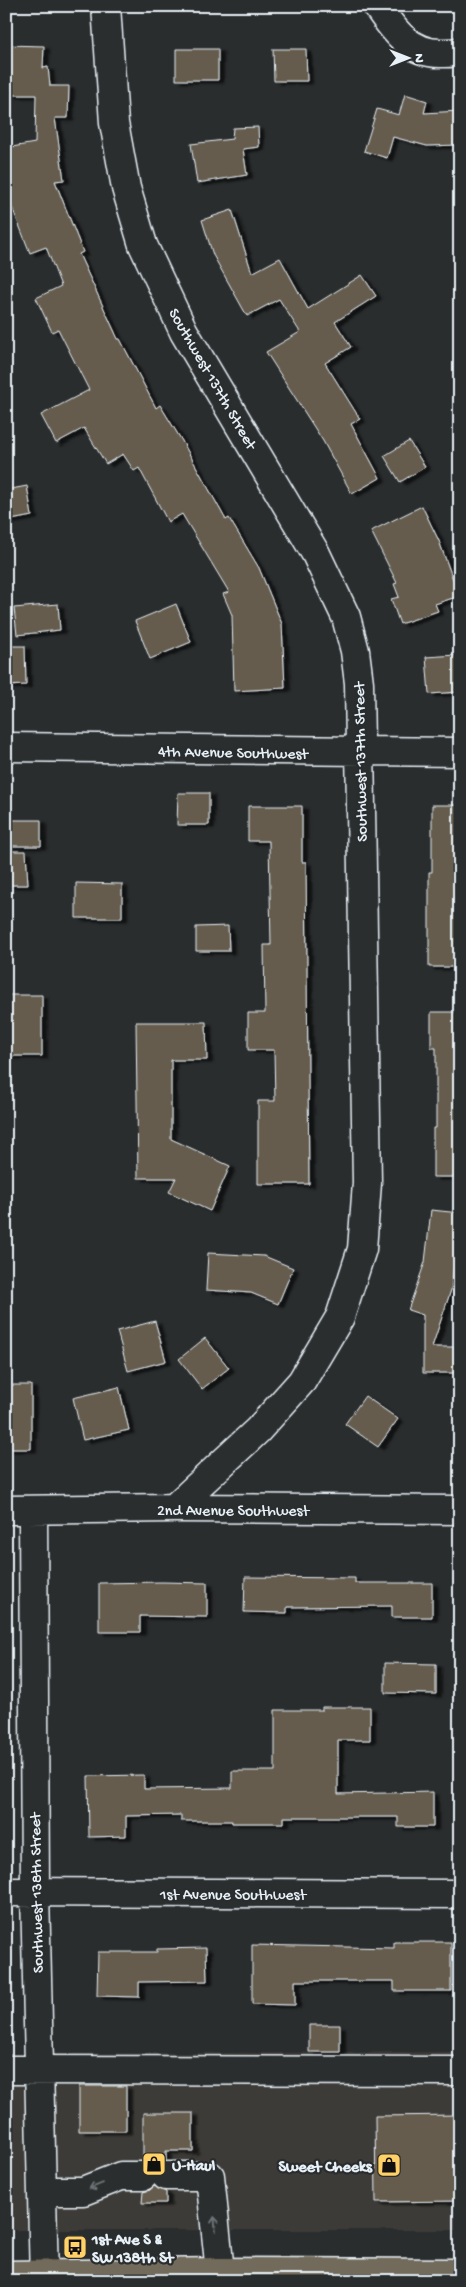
<svg xmlns="http://www.w3.org/2000/svg" width="466" height="2287" font-family="'Gochi Hand',sans-serif">
	<style>
		.built { fill: #3c3b37 }
		.building { fill: #655c4d; stroke: #e8f1f8; filter: url(#shadow) }
		.lines { fill: none; stroke-linecap: round; stroke-linejoin: round }
		.minor-casing { stroke: #e8f1f8; stroke-width: 31 }
		.major-casing { stroke: #e8f1f8; stroke-width: 31 }
		.minor { stroke: #2a2d2e; stroke-width: 28 }
		.major { stroke: #726b5a; stroke-width: 28 }
		.oneway { stroke: #6c7275 }
		.labels { text-anchor: middle; stroke-width: 4.5; stroke-linejoin: round; paint-order: stroke }
		.street-label { font-size: 16px; fill: #e8f1f8; stroke: #2a2d2e }
		.poi-label { font-size: 16px; font-weight: bold; fill: #e8f1f8; stroke: #2a2d2e; text-anchor: start }
	</style>
	<defs>
		<filter id="shadow"><feDropShadow dx="5.5" dy="3" stdDeviation="1" flood-color="#0009"/></filter>
	</defs>
	<rect width="100%" height="100%" fill="#2a2d2e"/>
	<filter id="ink" filterUnits="userSpaceOnUse"><feTurbulence type="fractalNoise" baseFrequency=".02" numOctaves="2"/><feDisplacementMap in="SourceGraphic" scale="10" xChannelSelector="R" yChannelSelector="G"/><feConvolveMatrix kernelMatrix="1 2 1 2 8 2 1 2 1" color-interpolation-filters="sRGB"/></filter>
	<g filter="url(#ink)">
		<path class="built" d="M460 2052V2230H6V2054Z"/>
		<path class="building" d="M6 45 44 46 43 68 48 67 50 86H69L68 118H55L64 180 55 181 83 252 79 254 118 339H120L156 408 160 405 182 441 226 520 229 518 259 568 282 624 285 688 234 691 232 615 223 594 229 592 182 514 168 522 139 468 134 471 123 454 106 464 84 428 56 443 41 415 89 390 58 329 52 332 36 298 61 286 46 247 30 253 12 207 6 166V148L35 143 36 95H11L12 81H6Z
			M176 49H218V80H176Z
			M273 49H306L307 81H274Z
			M405 94 427 101 424 113 460 111V145L427 146 393 137 387 158 364 151 377 109 399 115Z
			M258 127 259 147 243 149 247 175 197 183 191 144 232 139 233 128Z
			M232 210 252 273 280 258 308 309 362 275 376 296 335 322 351 347 325 363 360 419 351 424 380 478 352 494 323 441 266 352 300 332 279 299 247 316 213 255 202 220Z
			M409 441 425 467 400 482 384 456Z
			M27 486 32 516 6 521V490Z
			M422 506 439 541 459 596 435 604 438 611 400 624 391 599 399 597 394 584 397 583 371 531Z
			M58 604 60 630 17 635 14 608Z
			M176 604 191 642 150 659 135 621Z
			M6 646H25L26 685 6 686Z
			M457 655 460 692 429 694 426 657Z
			M178 793H209V825H177Z
			M432 805H460V967H429V872H432Z
			M248 806H302V862H306L309 1184H258V1101H275L274 1050H248V1013H265L264 945H271L269 841H248Z
			M9 820H41V846H8Z
			M6 851H26L28 885H6Z
			M76 883 122 884V918H76Z
			M228 926 229 951H196V927Z
			M6 995H42V1056H6Z
			M431 1012H460V1177H433V1128H436V1048H431Z
			M136 1022H206L207 1060H171V1139L230 1166 210 1211 169 1192 176 1178H138Z
			M431 1210 460 1213 451 1290 432 1347H460V1373H423V1315L408 1310 425 1262Z
			M208 1253 264 1256 293 1268 278 1304 251 1293 206 1290Z
			M155 1321 166 1361 128 1371 117 1331Z
			M205 1338 229 1368 202 1389 179 1359Z
			M6 1385H31V1449H6Z
			M119 1387 129 1430 83 1440 73 1398Z
			M365 1396 398 1419 378 1447 345 1424Z
			M245 1577 355 1578V1583H432V1617H392V1606L287 1607V1613L244 1612Z
			M162 1582 207 1583V1617L140 1616V1632H99V1583Z
			M385 1663 436 1664V1694L385 1693Z
			M322 1707H370V1740H338V1794L433 1792V1827H398V1817H284V1823H232V1821H181V1815L126 1816V1836L89 1837 88 1776 144 1775V1789L232 1788V1771H275V1710H322Z
			M394 1942H451V1991H394V1981H295V2005L252 2004V1945L394 1948Z
			M206 1948 207 1981 139 1982V1997L97 1996 98 1952H157V1949Z
			M309 2025H340V2052H309Z
			M79 2086H126V2131H79Z
			M143 2113H193V2151H166V2160L154 2166 143 2160Z
			M460 2115V2201L376 2202 375 2116Z
			M154 2186 166 2192V2203H142L143 2192 150 2190Z"/>
		<g class="lines">
			<g class="minor-casing">
				<path id="minor" d="M106 6 114 123 126 188 143 245 184 332 316 554 346 617 355 651 359 683 367 1183 362 1249 340 1317 302 1381 258 1430 174 1508
					M377 6C394 31 411 55 444 53 450 53 455 53 460 51
					M6 747 460 752
					M6 1510 174 1508 460 1510
					M33 1511 35 1892 44 2281
					M6 1892 460 1894
					M6 2070 460 2071
					M166 2176H210L220 2272
					M42 2191H83L121 2176H143"/>
			</g>
			<g class="major-casing">
				<path id="major" d="M6 2275 220 2272 460 2273"/>
			</g>
			<use href="#minor" class="minor"/>
			<use href="#major" class="major"/>
		</g>
		<defs><path id="oneway-shaft" d="M-6 0H5M1.5-3L5.5 0L1.5 3" fill="none" stroke-width="1.6" stroke-linecap="round" stroke-linejoin="round" transform="scale(1.25)"/></defs>
		<g class="oneway">
			<use href="#oneway-shaft" transform="translate(96 2186) rotate(158)"/>
			<use href="#oneway-shaft" transform="translate(215 2224) rotate(-96)"/>
		</g>
	</g>
	<defs>
		<g id="shop-square" transform="scale(1.25)"><rect x="-9" y="-9" width="18" height="18" rx="4" fill="#ffd166" stroke="#2a2d2e"/><path d="M-5-2.5h2.3a2.7 3.5 0 0 1 5.4 0H5L5.5 6h-11ZM-1.5-2.5h3a1.5 2.3 0 0 0-3 0Z" fill="#111"/></g>
		<g id="bus-square" transform="scale(1.25)"><rect x="-9" y="-9" width="18" height="18" rx="4" fill="#ffd166" stroke="#2a2d2e"/><path d="M-5-6H5V4H4V6H2V4H-2V6H-4V4H-5ZM-3.5-4V0h7V-4ZM-3.5 1.2v1.5H-2V1.2ZM2 1.2v1.5H3.5V1.2Z" fill="#111"/></g>
	</defs>
	<g fill-rule="evenodd">
		<use href="#shop-square" x="154" y="2164"/>
		<use href="#shop-square" x="389" y="2165"/>
		<use href="#bus-square" x="75" y="2247"/>
	</g>
	<g class="labels">
		<g class="street-label">
			<text transform="translate(214 378) rotate(60)" y="6">Southwest 137th Street</text>
			<text transform="translate(233 751) rotate(1)" y="6">4th Avenue Southwest</text>
			<text transform="translate(359 762) rotate(-91)" y="6">Southwest 137th Street</text>
			<text x="233" y="1515">2nd Avenue Southwest</text>
			<text transform="translate(35 1893) rotate(-91)" y="6">Southwest 138th Street</text>
			<text x="233" y="1899">1st Avenue Southwest</text>
		</g>
		<g class="poi-label">
			<text x="172" y="2170">U-Haul</text>
			<text x="372" y="2171" text-anchor="end">Sweet Cheeks</text>
			<text x="92" y="2244">1st Ave S &amp;<tspan x="92" dy="18">SW 138th St</tspan></text>
		</g>
	</g>
	<rect width="466" height="2287" fill="none" stroke="#2a2d2e" stroke-width="25"/>
	<rect x="12" y="12" width="441" height="2262" fill="none" stroke="#e8f1f8" stroke-width="2" filter="url(#ink)"/>
	<g transform="translate(408 58) rotate(90)" stroke="#2a2d2e" stroke-width="4" paint-order="stroke">
	<path d="M0-4L9 19L0 12L-9 19Z" fill="#e8f1f8"/>
	<text y="-8" font-size="14" font-weight="bold" text-anchor="middle" fill="#e8f1f8">N</text>
	</g>
</svg>
